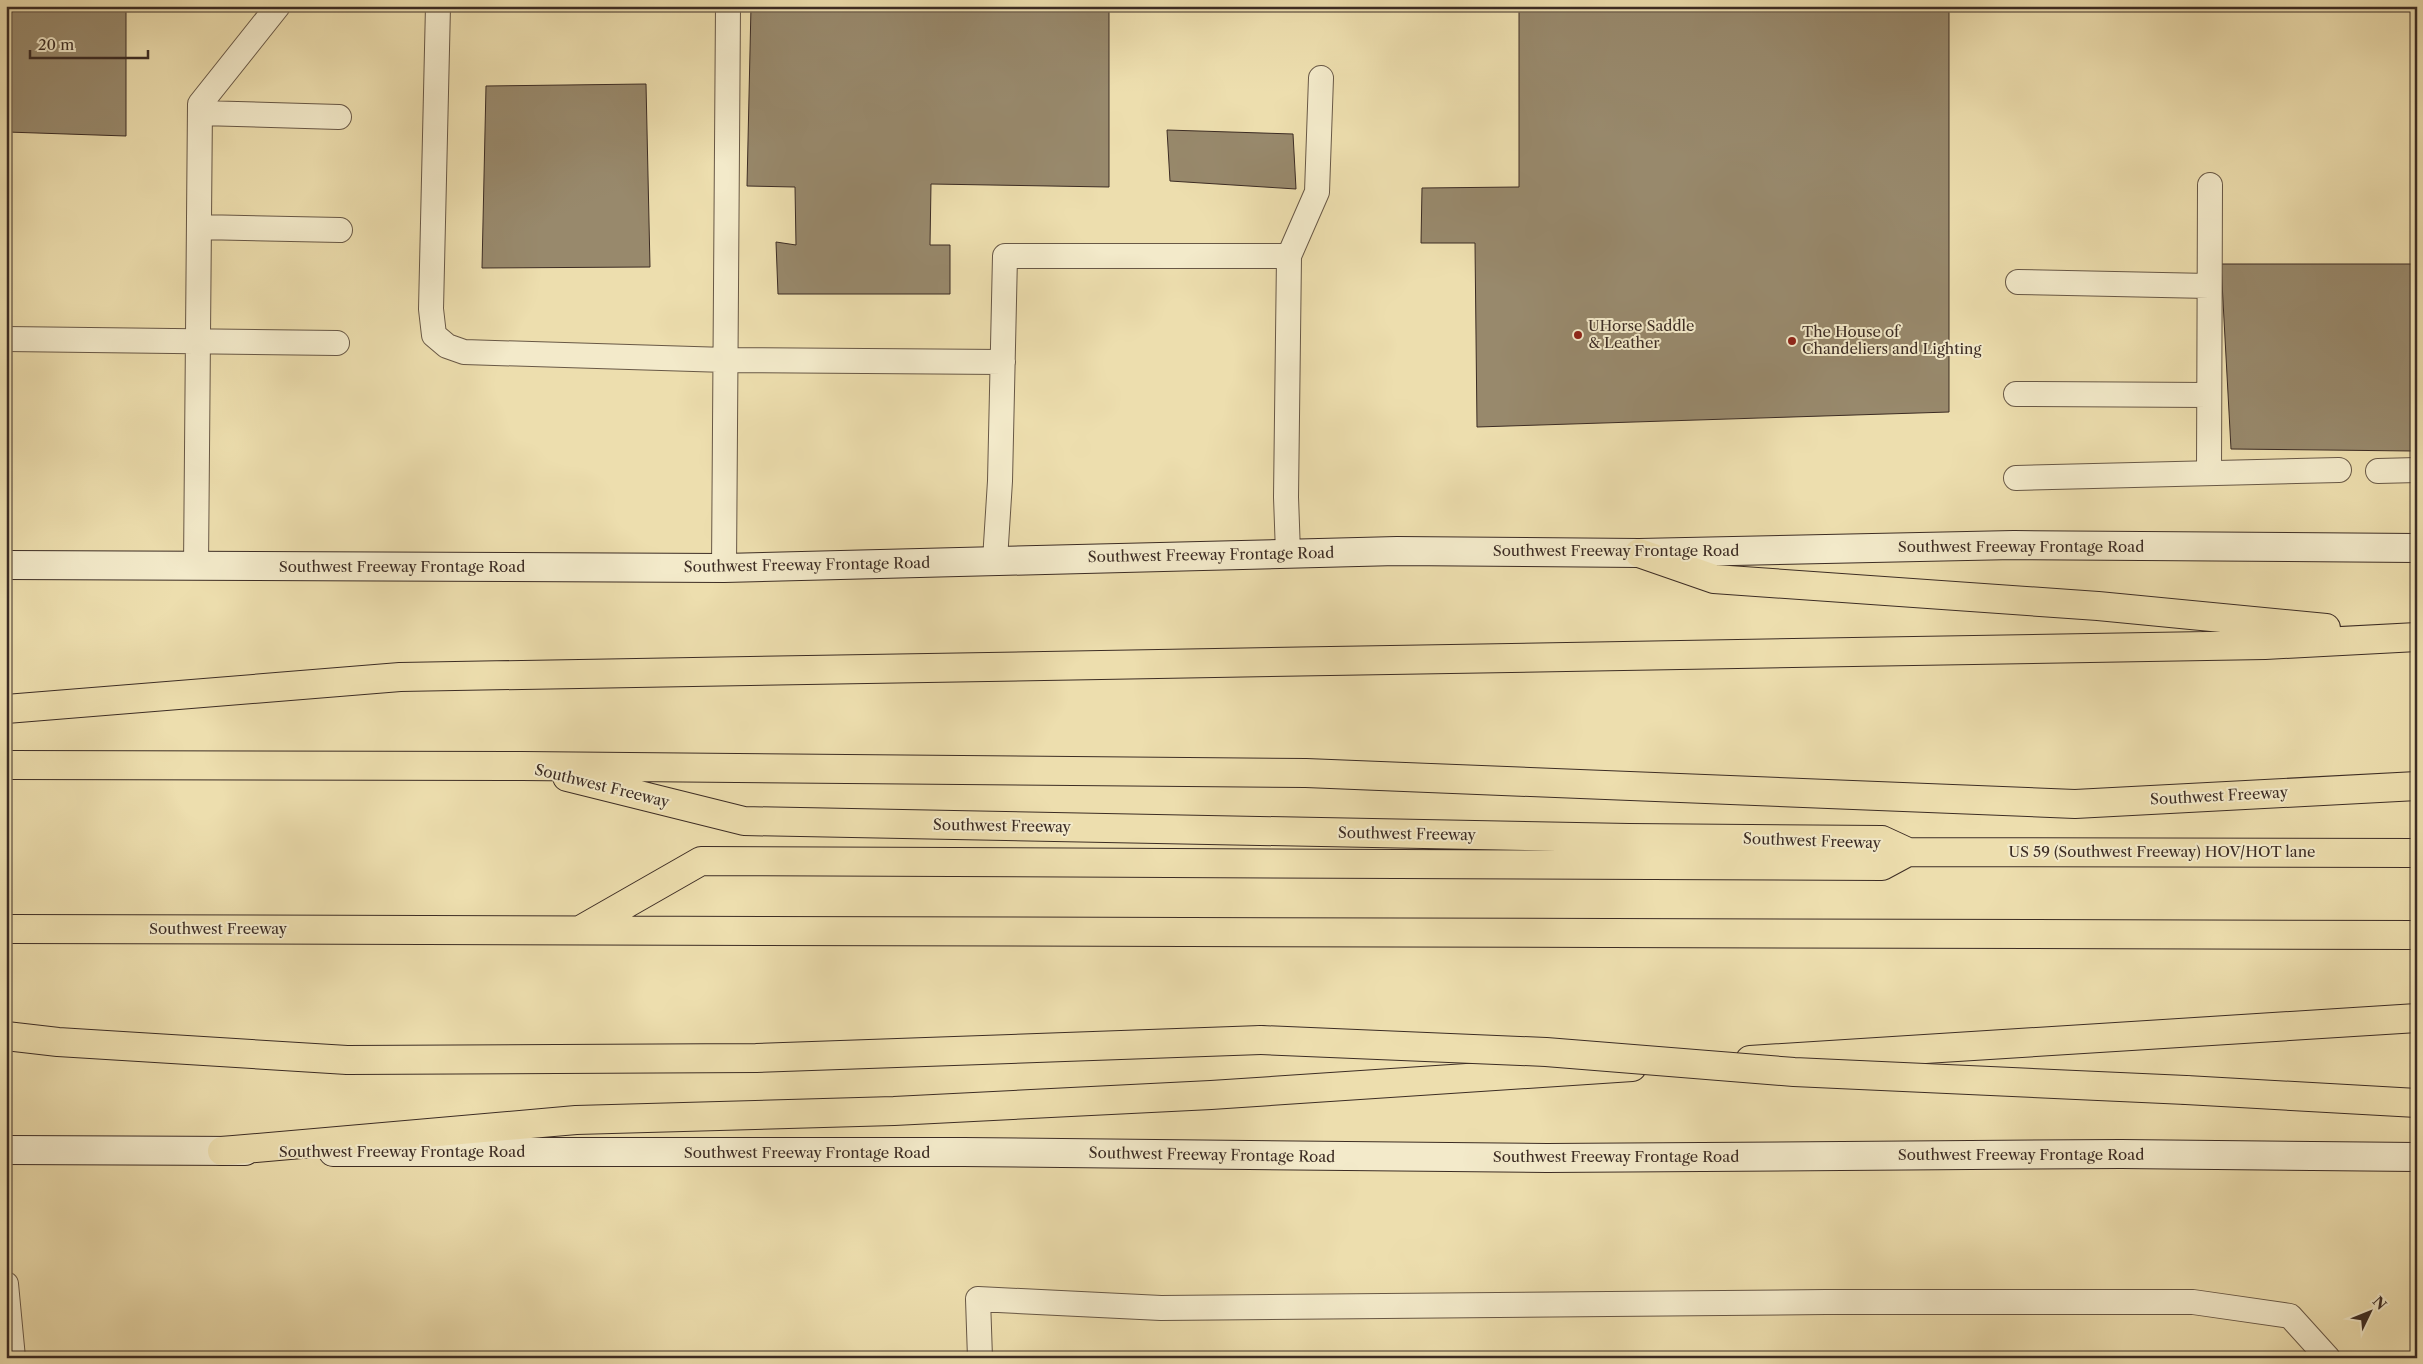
<svg xmlns="http://www.w3.org/2000/svg" width="2423" height="1364" font-family="'Libre Caslon Text',serif">
	<style>
		.building { fill: #98896c; stroke: #3c2c24 }
		.lines { fill: none; stroke-linecap: round; stroke-linejoin: round }
		.lane-casing { stroke: #685846; stroke-width: 26 }
		.secondary-casing { stroke: #3c2c24; stroke-width: 30 }
		.highway-casing { stroke: #3c2c24; stroke-width: 30 }
		.lane { stroke: #f3eaca; stroke-width: 24 }
		.secondary { stroke: #f3eaca; stroke-width: 28 }
		.highway { stroke: #eddeae; stroke-width: 28 }
		.highway-bridge-casing { stroke: #3c2c24; stroke-width: 30; stroke-linecap: butt }
		.highway-bridge { stroke: #eddeae; stroke-width: 28 }
		.poi-dot { fill: #8f2418; stroke: #f3eaca; stroke-width: 2 }
		.labels { text-anchor: middle; stroke-width: 4; stroke-linejoin: round; paint-order: stroke }
		.poi-label { font-size: 15px; fill: #3c2c24; stroke: #f3eaca; text-anchor: start }
		.street-label { font-size: 15px; fill: #3c2c24; stroke: #f3eaca }
	</style>
	<rect width="100%" height="100%" fill="#eddeae"/>
	<filter id="stains"><feTurbulence type="fractalNoise" baseFrequency=".004" numOctaves="4"/><feColorMatrix values="0 0 0 0 .2 0 0 0 0 .09 0 0 0 0 .02 0 0 0 .5 -.17"/></filter>
	<radialGradient id="worn" r=".72"><stop offset=".6" stop-color="#630" stop-opacity="0"/><stop offset="1" stop-color="#630" stop-opacity=".3"/></radialGradient>
	<path class="building" d="M6 6H126V136L7 132Z
		M751 6H1109V187L931 184 930 245H950V294H778L776 242 796 245 795 187 747 186Z
		M1519 6H1949V412L1477 427 1475 243H1421L1422 188 1519 187Z
		M646 84 650 267 482 268 486 86Z
		M1167 130 1293 134 1296 189 1170 181Z
		M2221 264H2417V448L2413 451 2231 449Z"/>
	<g class="lines">
		<g class="lane-casing">
			<path id="lane" d="M438 6 431 309 434 335 447 346 464 352 726 360 1003 362
				M200 113 339 117
				M199 227 340 230
				M2018 282 2209 286
				M6 339 337 343
				M2016 394 2209 395
				M2378 471 2417 470
				M2209 473 2210 185
				M2016 478 2339 470
				M1288 553 1286 497 1289 256 1317 192 1321 78
				M995 560 1000 481 1005 256H1289
				M196 566 200 104 278 6
				M724 568 728 6
				M6 1284 13 1358
				M980 1358 978 1299 1161 1308 1826 1302H2193L2290 1316 2328 1358"/>
		</g>
		<g class="secondary-casing">
			<path id="secondary" d="M6 565 724 568 1397 551 1639 553 2014 545 2417 548
				M6 1150 245 1151
				M333 1152H963L1547 1158 2121 1154 2417 1157"/>
		</g>
		<g class="highway-casing">
			<path id="highway" d="M1639 553 1714 579 2098 606 2326 628
				M6 709 400 677 2265 645 2417 637
				M6 765 522 766 1306 773 2075 804 2417 786
				M567 777 744 821 1629 838 1882 840 1908 852 2417 853
				M6 929 2417 935
				M582 929 701 861 1882 866 1908 852
				M6 1036 58 1042 347 1060 756 1058 1261 1040
				M1750 1060 2417 1018
				M2186 1090 2417 1103
				M222 1151 576 1120 894 1111 1211 1095 1632 1067"/>
		</g>
		<use href="#lane" class="lane"/>
		<use href="#secondary" class="secondary"/>
		<use href="#highway" class="highway"/>
		<g class="highway-bridge-casing">
			<path id="highway-bridge" d="M1261 1040 1546 1052 1794 1072 2186 1090"/>
		</g>
		<use href="#highway-bridge" class="highway-bridge"/>
	</g>
	<g class="poi-dot">
		<circle cx="1578" cy="335" r="5"/>
		<circle cx="1792" cy="341" r="5"/>
	</g>
	<g class="labels">
		<g class="poi-label">
			<text x="1588" y="331">UHorse Saddle<tspan x="1588" dy="17">&amp; Leather</tspan></text>
			<text x="1802" y="337">The House of<tspan x="1802" dy="17">Chandeliers and Lighting</tspan></text>
		</g>
		<g class="street-label">
			<text x="2021" y="552">Southwest Freeway Frontage Road</text>
			<text x="1616" y="556">Southwest Freeway Frontage Road</text>
			<text transform="translate(1211 555) rotate(-1)" y="5">Southwest Freeway Frontage Road</text>
			<text transform="translate(807 565) rotate(-1)" y="5">Southwest Freeway Frontage Road</text>
			<text x="402" y="572">Southwest Freeway Frontage Road</text>
			<text transform="translate(602 786) rotate(14)" y="5">Southwest Freeway</text>
			<text transform="translate(2219 796) rotate(-3)" y="5">Southwest Freeway</text>
			<text transform="translate(1002 826) rotate(1)" y="5">Southwest Freeway</text>
			<text transform="translate(1407 834) rotate(1)" y="5">Southwest Freeway</text>
			<text transform="translate(1812 841) rotate(2)" y="5">Southwest Freeway</text>
			<text x="2162" y="857">US 59 (Southwest Freeway) HOV/HOT lane</text>
			<text x="218" y="934">Southwest Freeway</text>
			<text x="402" y="1157">Southwest Freeway Frontage Road</text>
			<text x="807" y="1158">Southwest Freeway Frontage Road</text>
			<text transform="translate(1212 1155) rotate(1)" y="5">Southwest Freeway Frontage Road</text>
			<text x="2021" y="1160">Southwest Freeway Frontage Road</text>
			<text x="1616" y="1162">Southwest Freeway Frontage Road</text>
		</g>
	</g>
	<rect width="2423" height="1364" fill="none" stroke="#eddeae" stroke-width="25"/>
	<rect x="8" y="8" width="2408" height="1349" fill="none" stroke="#3c2c24" stroke-width="2.5"/>
	<rect x="12" y="12" width="2398" height="1339" fill="none" stroke="#3c2c24"/>
	<g transform="translate(2370 1312) rotate(47)" stroke="#f3eaca" stroke-width="4" paint-order="stroke">
	<path d="M0-4L9 19L0 12L-9 19Z" fill="#3c2c24"/>
	<text y="-8" font-size="14" font-weight="bold" text-anchor="middle" fill="#3c2c24">N</text>
	</g>
	<path d="M30 50v8h118v-8" fill="none" stroke="#3c2c24" stroke-width="2.5"/>
	<text x="38" y="50" font-size="15" fill="#3c2c24" stroke="#f3eaca" stroke-width="4" paint-order="stroke">20 m</text>
	<rect width="100%" height="100%" filter="url(#stains)"/>
	<rect width="100%" height="100%" fill="url(#worn)"/>
</svg>
